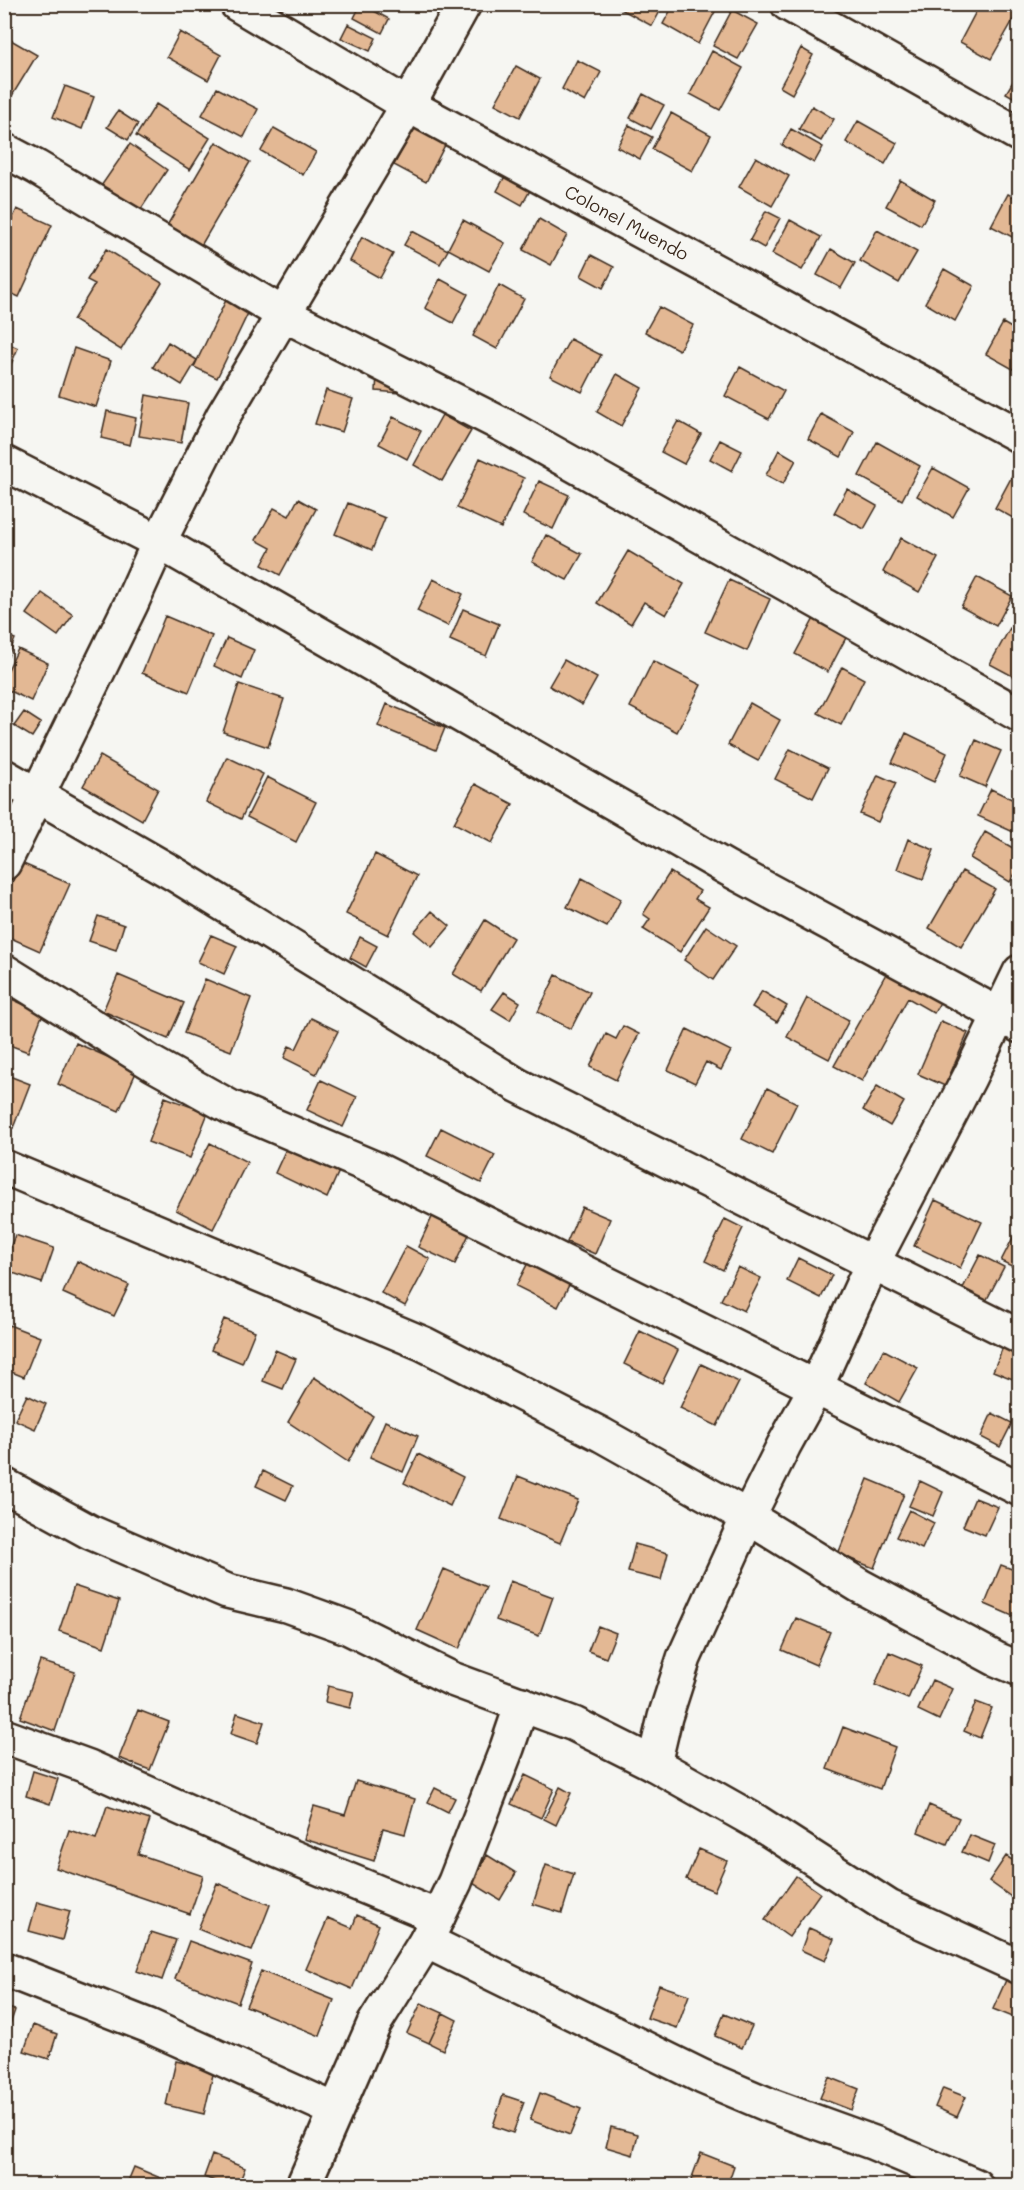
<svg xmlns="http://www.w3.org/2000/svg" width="1024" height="2190" font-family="Mali,sans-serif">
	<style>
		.building { fill: #e3b894; stroke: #3b2a1e; stroke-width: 1.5 }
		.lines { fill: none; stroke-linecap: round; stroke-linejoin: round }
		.minor-casing { stroke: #3b2a1e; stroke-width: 38 }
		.minor { stroke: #f6f6f2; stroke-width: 33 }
		.labels { text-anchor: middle; stroke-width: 4.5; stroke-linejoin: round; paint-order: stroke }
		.street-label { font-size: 18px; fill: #3b2a1e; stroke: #f6f6f2 }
	</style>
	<rect width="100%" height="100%" fill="#f6f6f2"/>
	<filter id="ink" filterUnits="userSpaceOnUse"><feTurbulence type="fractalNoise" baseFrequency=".0167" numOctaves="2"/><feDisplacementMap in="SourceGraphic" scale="12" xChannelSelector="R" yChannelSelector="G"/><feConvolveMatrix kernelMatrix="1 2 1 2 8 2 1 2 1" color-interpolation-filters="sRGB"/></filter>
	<g filter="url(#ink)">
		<path class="building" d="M361 4 389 19 382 33 354 18Z
			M618 4H664L652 26 617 7Z
			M674 4H719L698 44 663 24Z
			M980 4H1020V8L991 59 960 42Z
			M732 10 758 24 738 59 713 46Z
			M348 24 376 38 370 51 341 38Z
			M180 32 221 55 208 80 167 57Z
			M4 36 37 55 7 104 4 102Z
			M801 48 813 55 792 94 780 87Z
			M712 51 743 68 720 110 690 94Z
			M577 60 601 72 585 102 562 89Z
			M516 66 540 79 520 117 495 104Z
			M1020 70V101L1006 93Z
			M65 86 94 97 82 129 53 117Z
			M217 88 258 109 244 137 202 115Z
			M643 94 664 105 651 129 630 118Z
			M156 104 210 138 190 170 136 136Z
			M812 106 834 119 821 141 799 129Z
			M118 111 138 124 128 140 107 127Z
			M671 113 711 135 692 171 652 149Z
			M858 121 897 143 885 164 846 142Z
			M629 125 652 137 640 159 617 147Z
			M415 126 446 143 426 182 394 165Z
			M274 128 316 152 303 175 261 151Z
			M791 129 823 147 814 163 782 145Z
			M216 142 250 162 199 249 165 229Z
			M130 144 167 170 137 215 99 189Z
			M756 157 789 176 772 206 739 187Z
			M509 169 534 183 522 205 497 191Z
			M900 180 935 200 921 225 886 206Z
			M1008 194 1020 200V241L991 226Z
			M17 209 52 225 19 297 4 290V237Z
			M766 211 780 218 764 248 750 240Z
			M539 219 567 235 551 265 523 250Z
			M463 220 505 243 489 271 448 249Z
			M790 220 821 237 802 270 772 254Z
			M877 230 917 252 899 283 860 261Z
			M412 231 448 250 440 264 404 245Z
			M362 237 393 254 380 278 350 261Z
			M106 249 162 283 121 350 73 320 95 284 87 280Z
			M831 249 855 263 841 288 817 275Z
			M591 255 614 267 603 288 581 276Z
			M944 269 974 286 955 321 925 303Z
			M440 279 468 294 453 323 425 308Z
			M499 285 524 299 497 349 473 336Z
			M227 298 250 309 217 378 194 367Z
			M659 307 693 325 679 350 645 332Z
			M1003 323 1020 333V373L986 354Z
			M570 339 601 355 582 392 550 376Z
			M4 342 18 348 6 376H4Z
			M168 342 197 360 182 385 153 367Z
			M74 348 111 361 96 407 59 395Z
			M740 367 784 391 769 419 725 396Z
			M377 374 401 376 399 393 376 391Z
			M617 374 642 388 621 426 597 412Z
			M326 390 353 399 342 432 315 424Z
			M146 395 188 403 181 443 139 436Z
			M107 411 136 418 130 445 101 438Z
			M821 414 854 432 841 457 808 439Z
			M442 415 471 431 442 481 414 465Z
			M393 417 421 431 407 459 379 444Z
			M678 421 701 434 684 464 661 452Z
			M720 440 742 451 732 471 710 459Z
			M877 442 920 466 902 500 859 476Z
			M779 450 796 460 783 484 766 475Z
			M480 458 524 478 501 528 457 508Z
			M1017 467 1020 468V522L995 508Z
			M933 468 969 488 953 517 917 496Z
			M539 481 569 495 553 529 523 515Z
			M847 489 877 506 864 529 834 513Z
			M298 499 316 509 280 575 262 565 271 548 256 540 274 508 289 516Z
			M348 503 385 518 372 550 335 534Z
			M546 535 582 554 567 580 532 562Z
			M901 538 938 558 919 592 883 572Z
			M628 551 684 584 666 615 644 602 631 624 597 603Z
			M977 577 1012 596 996 626 961 607Z
			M433 579 463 594 448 626 417 611Z
			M729 580 770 599 747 651 705 632Z
			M42 593 73 615 58 636 27 614Z
			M463 609 499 624 486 656 450 640Z
			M818 611 851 628 828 672 795 654Z
			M165 616 212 636 189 692 142 673Z
			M1010 628 1020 633V680L990 664Z
			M4 635 15 639 4 666Z
			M227 638 254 650 242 679 214 666Z
			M18 649 48 663 31 701 4 688V678Z
			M564 660 597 678 582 705 549 686Z
			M653 661 701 685 677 732 630 707Z
			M842 667 864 679 841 725 818 713Z
			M239 684 284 699 268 747 223 732Z
			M750 703 780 720 758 761 728 745Z
			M387 704 445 728 436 750 378 726Z
			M24 712 41 723 32 737 14 726Z
			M906 733 947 753 934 782 892 763Z
			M976 740 1001 751 985 787 960 776Z
			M790 749 828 768 813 798 775 779Z
			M100 756 158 789 142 820 83 786Z
			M227 757 263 774 241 819 206 802Z
			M878 775 896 783 878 822 860 814Z
			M267 777 316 802 296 842 247 817Z
			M475 784 513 804 492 843 454 823Z
			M991 789 1020 803V835L978 816Z
			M985 832 1020 852V866L1010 882 970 858Z
			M908 839 934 850 923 879 897 869Z
			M375 854 417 876 388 935 346 914Z
			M21 863 70 884 40 951 4 935V901Z
			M962 871 995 889 961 947 929 928Z
			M670 872 700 891 695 899 709 907 680 952 643 929 650 919 643 914Z
			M582 878 621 899 607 927 567 907Z
			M432 911 450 926 432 947 414 932Z
			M98 916 124 925 116 950 89 941Z
			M485 920 513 938 481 991 453 974Z
			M706 926 736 946 713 980 684 960Z
			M211 935 237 946 224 974 198 962Z
			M360 937 377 946 366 967 350 958Z
			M891 965 944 995 934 1013 908 998 862 1081 834 1066Z
			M118 975 184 1003 168 1039 103 1011Z
			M556 975 590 992 571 1029 538 1012Z
			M205 979 251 998 231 1051 184 1033Z
			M762 991 787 1006 777 1022 752 1007Z
			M504 992 520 1002 510 1020 492 1009Z
			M7 997 43 1013 28 1052 4 1043V1004Z
			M807 998 849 1020 829 1059 787 1037Z
			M311 1018 338 1031 316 1074 284 1058 289 1046 296 1049Z
			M941 1021 968 1033 945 1086 918 1074Z
			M623 1026 639 1034 616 1080 590 1067 606 1034 616 1039Z
			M687 1029 731 1051 721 1070 706 1062 695 1083 668 1070Z
			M76 1043 137 1070 119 1111 58 1084Z
			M4 1074 30 1084 13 1128 4 1125Z
			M321 1080 357 1097 343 1127 307 1110Z
			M877 1086 904 1102 890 1126 863 1110Z
			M767 1088 797 1103 772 1154 742 1139Z
			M165 1097 208 1113 190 1158 148 1142Z
			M441 1128 495 1155 481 1183 427 1156Z
			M291 1138 343 1162 327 1198 275 1173Z
			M210 1143 247 1162 213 1229 176 1210Z
			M935 1200 982 1222 960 1268 914 1246Z
			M582 1207 610 1219 595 1254 567 1242Z
			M434 1213 471 1230 455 1264 418 1247Z
			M725 1219 743 1228 723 1270 705 1261Z
			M1019 1226 1020 1227V1270L1001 1261Z
			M15 1235 54 1248 42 1283 4 1270V1264Z
			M406 1246 430 1259 405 1306 381 1293Z
			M532 1255 574 1275 558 1307 516 1286Z
			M980 1255 1004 1267 986 1301 962 1290Z
			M798 1258 832 1275 821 1298 787 1281Z
			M77 1261 129 1285 114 1316 63 1293Z
			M738 1267 761 1278 744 1311 721 1300Z
			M224 1319 255 1331 242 1363 211 1350Z
			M9 1325 40 1337 24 1377 4 1369V1336Z
			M640 1331 678 1350 662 1383 624 1364Z
			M1003 1347 1020 1354V1382L993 1371Z
			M275 1350 296 1359 283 1389 263 1381Z
			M884 1350 918 1368 899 1402 866 1383Z
			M701 1364 739 1382 717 1426 680 1408Z
			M314 1377 373 1416 348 1462 288 1422Z
			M27 1395 46 1404 35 1429 15 1420Z
			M992 1413 1012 1423 1000 1447 981 1437Z
			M385 1421 418 1436 403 1472 370 1457Z
			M418 1454 463 1477 450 1506 404 1483Z
			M263 1471 293 1486 286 1500 256 1486Z
			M518 1476 578 1500 560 1543 501 1519Z
			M868 1479 904 1494 874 1568 838 1554Z
			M920 1481 943 1492 933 1516 909 1506Z
			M975 1498 998 1507 985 1535 963 1526Z
			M909 1510 934 1523 922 1549 896 1537Z
			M1020 1541V1566L1011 1562Z
			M635 1544 668 1553 661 1580 628 1572Z
			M1001 1565 1020 1572V1606L1015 1617 985 1604Z
			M444 1569 486 1587 459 1649 417 1630Z
			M510 1581 553 1597 539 1636 496 1620Z
			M74 1586 119 1601 104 1647 59 1631Z
			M796 1618 830 1632 816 1665 782 1650Z
			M598 1626 616 1633 606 1658 588 1651Z
			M889 1652 922 1666 908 1699 875 1685Z
			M40 1661 75 1672 55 1731 20 1718Z
			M932 1680 953 1689 939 1720 918 1710Z
			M328 1686 354 1692 350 1708 325 1702Z
			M976 1702 992 1708 980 1738 964 1731Z
			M138 1710 169 1722 150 1770 119 1758Z
			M237 1713 264 1722 257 1743 231 1734Z
			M843 1727 895 1747 880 1789 827 1769Z
			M33 1771 58 1779 50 1804 26 1796Z
			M4 1773 10 1774 5 1810H4Z
			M525 1775 554 1789 541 1818 511 1804Z
			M356 1781 415 1799 405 1834 383 1828 374 1861 304 1839 314 1806 345 1815Z
			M560 1787 571 1793 556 1825 544 1819Z
			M435 1788 455 1798 448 1812 428 1802Z
			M929 1805 959 1818 947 1844 918 1832Z
			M107 1806 150 1820 138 1854 203 1876 190 1914 56 1868 69 1830 96 1839Z
			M970 1835 995 1845 988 1863 962 1852Z
			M699 1849 727 1861 714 1891 686 1879Z
			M487 1855 516 1873 500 1900 471 1882Z
			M1006 1856 1020 1865V1892L1014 1899 989 1881Z
			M546 1865 574 1874 562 1913 533 1904Z
			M796 1876 820 1893 789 1937 765 1920Z
			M217 1883 270 1905 252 1951 198 1929Z
			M37 1902 70 1911 62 1940 29 1931Z
			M357 1915 379 1925 352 1989 306 1969 328 1918 352 1928Z
			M809 1928 834 1939 825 1961 801 1950Z
			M151 1932 176 1940 162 1980 137 1971Z
			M189 1941 252 1964 238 2003 175 1979Z
			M1011 1969 1020 1972V2020L993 2009Z
			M261 1971 334 2000 320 2036 246 2006Z
			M659 1985 689 1995 677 2028 647 2018Z
			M421 2003 443 2013 429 2043 407 2033Z
			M4 2007 15 2010 4 2042Z
			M443 2013 457 2020 443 2050 429 2043Z
			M724 2014 752 2026 742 2048 715 2036Z
			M33 2025 57 2034 49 2059 24 2051Z
			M176 2061 214 2070 204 2114 166 2105Z
			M829 2077 859 2089 851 2110 820 2098Z
			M943 2088 966 2097 957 2117 935 2107Z
			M540 2093 581 2109 570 2135 530 2120Z
			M503 2095 524 2102 513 2133 493 2126Z
			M611 2127 638 2134 633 2155 606 2147Z
			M701 2153 734 2166 727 2186H707L691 2180Z
			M212 2155 245 2168 238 2186H228L204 2177Z
			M134 2167 170 2182 169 2186H126Z
			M366 2178 383 2185 382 2186H363Z"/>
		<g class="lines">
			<g class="minor-casing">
				<g id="minor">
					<path id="s1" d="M237 4 408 105 1020 436"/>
					<path d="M788 4 1020 135"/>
					<path d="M4 150 36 167 283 314 507 427 1020 715"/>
					<path d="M4 463 159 542 727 868 1020 1026"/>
					<path d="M4 776 176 875 517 1085 1020 1337"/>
					<path d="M4 863 131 604 159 542 223 416 408 105 464 4"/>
					<path d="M4 971 153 1064 230 1107 374 1168 1020 1489"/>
					<path d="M1020 972 969 1078 872 1264 815 1389 784 1445 748 1517 684 1658 665 1717 654 1764 757 1822 889 1907 1020 1967"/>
					<path d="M4 1167 424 1344 602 1435 748 1517 860 1586 996 1659 1020 1669"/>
					<path d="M4 1485 90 1532 227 1591 286 1605 347 1627 452 1679 574 1724 654 1764"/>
					<path d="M4 1736 89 1767 254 1841 438 1917"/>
					<path d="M426 1941 703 2077 769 2105 874 2143 976 2186"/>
					<path d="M4 1969 149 2026 335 2110"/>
					<path d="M303 2186 374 2024 426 1941 455 1882 507 1748 522 1704"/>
				</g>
			</g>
			<use href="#minor" class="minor"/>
		</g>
	</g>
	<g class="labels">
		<g class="street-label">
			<text dy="6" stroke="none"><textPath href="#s1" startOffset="447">Colonel Muendo</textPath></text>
		</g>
	</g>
	<rect width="1024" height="2190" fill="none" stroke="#f6f6f2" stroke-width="24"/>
	<rect x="12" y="12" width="1000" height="2166" fill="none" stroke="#3b2a1e" stroke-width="2" filter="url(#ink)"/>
</svg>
